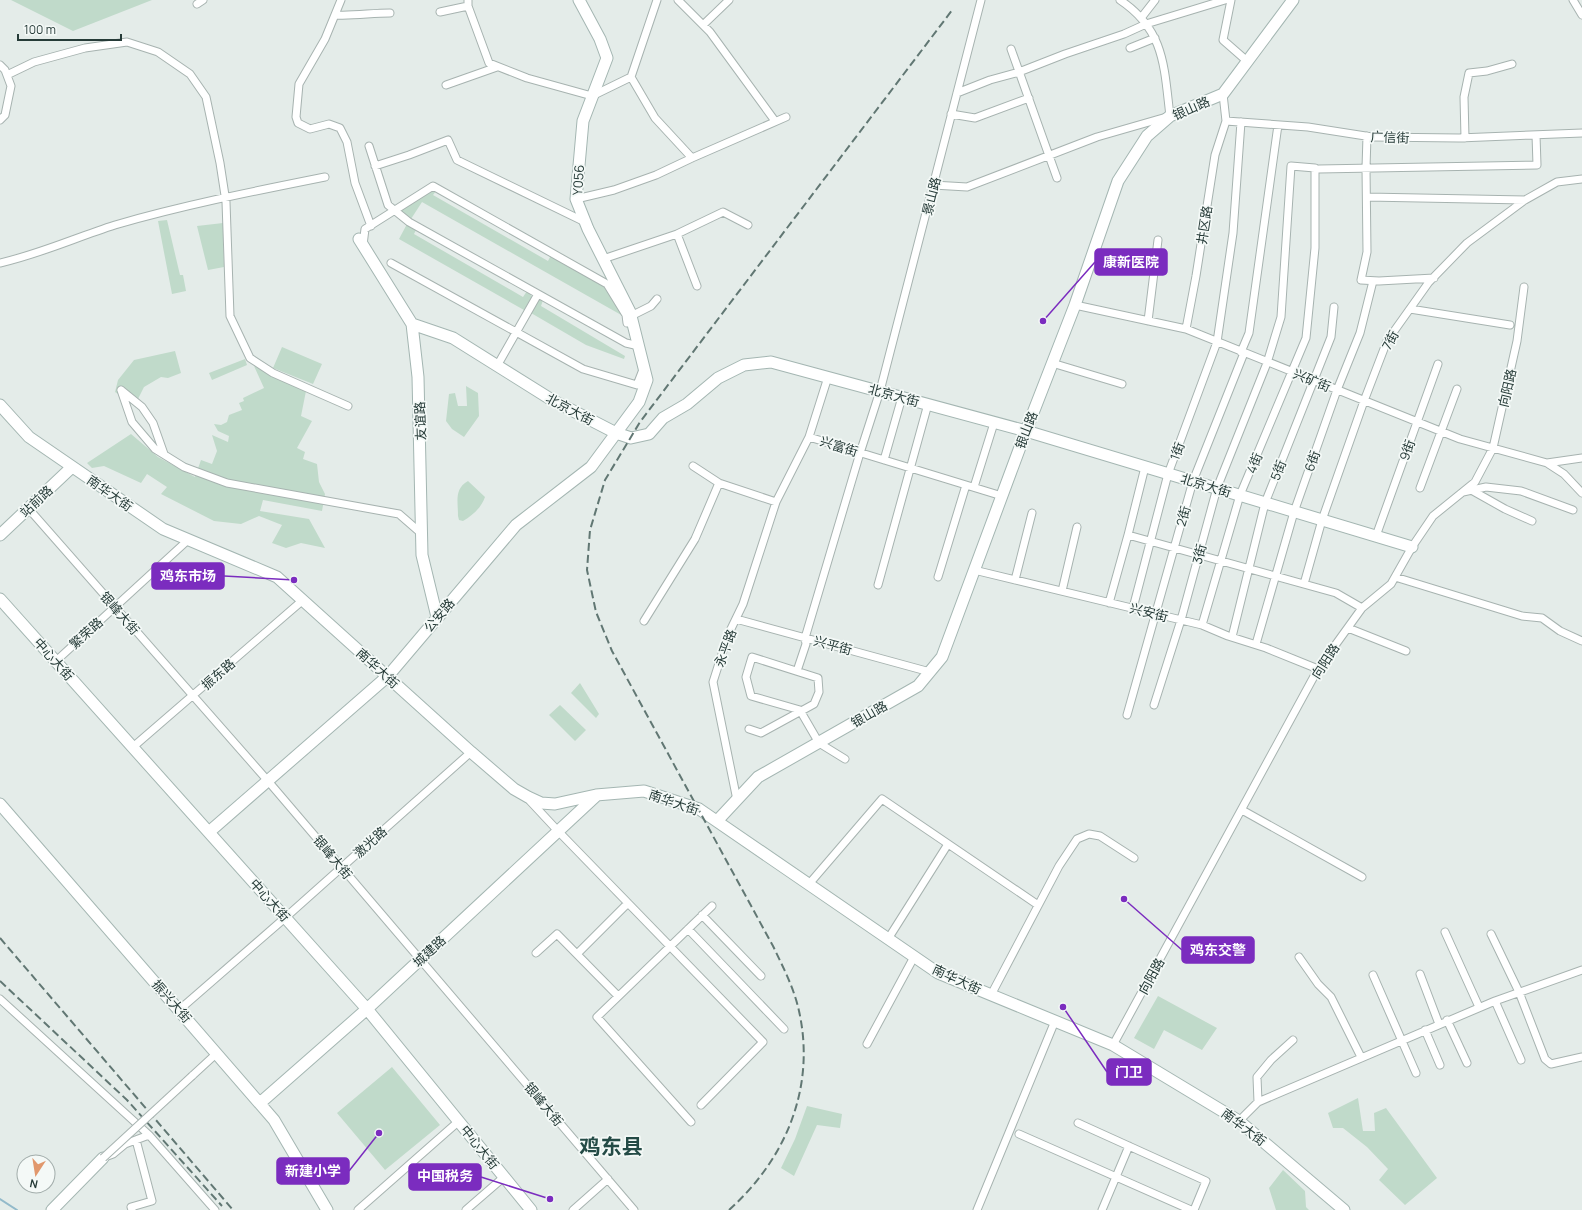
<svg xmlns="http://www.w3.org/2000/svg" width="1582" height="1210" font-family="Manrope,'Noto Sans SC',sans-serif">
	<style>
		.green { fill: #c0daca }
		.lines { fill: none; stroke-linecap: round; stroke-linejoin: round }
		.stream { stroke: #93baca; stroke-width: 2 }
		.street-casing { stroke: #a7b3b0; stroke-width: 9 }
		.secondary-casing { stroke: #a4b6b2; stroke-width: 13 }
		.street { stroke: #fff; stroke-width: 7 }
		.secondary { stroke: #fff; stroke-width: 11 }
		.rail { stroke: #617773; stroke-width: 2; stroke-dasharray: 8 4; stroke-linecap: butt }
		.street-bridge-casing { stroke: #a7b3b0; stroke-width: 9; stroke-linecap: butt }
		.street-bridge { stroke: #fff; stroke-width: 7 }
		.labels { text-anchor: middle; stroke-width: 3.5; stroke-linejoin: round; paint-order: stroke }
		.street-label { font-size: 13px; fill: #263b38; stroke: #f4f9f7 }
		.town-label { font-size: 21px; font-weight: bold; fill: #244b46; stroke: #f4f9f7 }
		.leader { fill: none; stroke: #7b2cbf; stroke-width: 1.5 }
		.callout-dot { fill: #7b2cbf; stroke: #f4f9f7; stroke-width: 1.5 }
		.callout { fill: #7b2cbf; stroke: #7b2cbf; stroke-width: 1.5 }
		.callout-label { font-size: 14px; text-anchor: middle; font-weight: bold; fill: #fff }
	</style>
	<rect width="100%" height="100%" fill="#e4ece9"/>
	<path class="green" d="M11 0H152L73 31Z
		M436 191 433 195 548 261 551 255 606 286 623 316 422 202 411 219 402 213V209L429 192Z
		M167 220 180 275H183L186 291 172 294 158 221Z
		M223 223 224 267 208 270 197 226Z
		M407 224 416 230 414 234 523 297 527 291 530 294 532 297 524 310 399 239Z
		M539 300H543L541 306 625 356 624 359 586 345 531 313Z
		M282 347 322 364 313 384 273 368Z
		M175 351 181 373 168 378 161 377 144 387 135 405 115 392 118 380 134 360Z
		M245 359 247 365 212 380 209 373Z
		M254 366 306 391 301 416 312 421 297 448 305 452 303 459 317 464 319 482 325 494 322 511 263 500 260 511 309 519 325 548 301 543 286 548 272 543 282 525 259 516 241 524 214 521 161 494 167 487 147 474 141 483 104 466 92 468 87 463 131 434 158 457 195 477 201 460 212 464 217 451 212 435 228 442 229 436 218 431 214 424 221 425 227 422 229 415 242 410 239 403 244 401 243 398 264 388Z
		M466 386 478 393 479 416 464 437 452 429 446 421 449 394 455 393 458 406H467Z
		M468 481 485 497C481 508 473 515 463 521L459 520 458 516C458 501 454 489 468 481Z
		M580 683 599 714 596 718 571 693Z
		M560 705 586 730 575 741 549 715Z
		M1158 996 1217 1028 1202 1050 1164 1030 1154 1049 1134 1038Z
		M392 1067 440 1125 385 1170 337 1113Z
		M1358 1098 1363 1131H1375L1374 1113 1386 1108 1437 1178 1405 1205 1379 1180 1388 1169 1367 1147 1343 1128H1333L1328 1113Z
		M807 1106 842 1114 840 1128 817 1125 794 1176 781 1168 795 1139Z
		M1283 1170 1305 1191 1306 1207 1309 1210H1276L1269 1188Z"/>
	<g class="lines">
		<path class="stream" d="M0 1199 17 1210"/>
		<g class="street-casing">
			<path id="street" d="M341 0 325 39 299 84 296 117 298 123 310 129 329 124 340 128 347 142 355 183 371 226
				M468 0V6L489 63 527 78 592 96 631 77 655 118 692 158
				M678 0 710 32 775 121
				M1231 0 1223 40 1247 61
				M1573 0 1582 15
				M197 4 203 0
				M440 12 468 6
				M336 15C354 16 372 13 390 13
				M1141 18 1155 0
				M703 25 729 0
				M1130 48 1155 38
				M1011 49 1057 178
				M0 65 5 70 11 86 5 115 0 120
				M7 75 34 62 85 48 127 42 158 52 190 74 206 97 220 163 226 202 230 316 250 358 273 373 348 406
				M631 77 657 0
				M446 85 497 67
				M957 93 990 80 1019 72 1065 54 1124 34 1146 24 1225 0
				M1223 94 1226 121 1308 127 1372 137 1459 138 1582 133
				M951 114 975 118 1029 98
				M1367 136 1366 168 1367 252 1361 280 1379 281 1434 278
				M1465 138 1464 97 1469 73 1487 71 1512 64
				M369 146 388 205 409 222 626 343 639 346
				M375 166 409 155 448 140 457 160 585 222
				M1319 169 1537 165 1536 135
				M933 185 967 187 1097 137 1170 116C1164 67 1165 30 1120 0
				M1367 197 1525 200
				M576 199 614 190 656 175 692 158 786 117
				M677 234 697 286
				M363 245 365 229 433 186 607 284 626 315 627 323
				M603 259 677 234 723 212 748 225
				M0 263C40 254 77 237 115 225 184 205 255 191 325 177
				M391 263 583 369 637 385 644 367
				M1075 305 1186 329 1460 439 1547 463 1564 474 1582 493
				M1410 309 1510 325
				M631 316 651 306 657 299
				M1148 321 1158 240
				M1186 329 1196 276 1215 155 1226 121
				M1241 352 1249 333 1278 125
				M1052 363 1122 384
				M497 366 538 294
				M121 390 132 422 155 449 184 467 227 483 399 514 422 534
				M121 390 142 407 153 423 164 454
				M809 437 828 377
				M884 460 902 397
				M1547 463 1582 458
				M693 466 719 483 776 502 809 437 1002 496
				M974 487 994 423
				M1420 488 1457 389
				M1473 491 1505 509 1532 521
				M1463 492 1486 487 1521 491 1573 510
				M28 508 268 781 634 1210
				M1128 535 1336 593 1362 608
				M1376 536 1438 364
				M974 570 1202 625 1228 636 1266 648 1318 669
				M938 577 966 485
				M1395 577 1522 616 1542 618 1560 631 1582 641
				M1015 580 1032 513
				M1304 584 1322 520 1364 401 1387 341 1429 282 1467 243 1525 200 1557 182 1582 179
				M878 585 928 404
				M1062 591 1077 527
				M1109 603 1128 535 1145 467
				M1133 608 1168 474 1217 342 1233 233 1241 122
				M736 619 930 672
				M644 621 695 539 719 483
				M1348 628 1406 651
				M1232 637 1265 503 1331 337 1334 307
				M1256 644 1294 512 1337 390 1360 333 1373 281
				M56 661 188 540
				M797 671 806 644 805 638 860 453 880 391 981 0
				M1154 705 1181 620 1217 488 1267 363 1281 317 1291 166 1315 168V248L1306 338 1240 495 1202 625
				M1127 715 1193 481 1244 353
				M749 729 761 733 814 704 819 692 818 678 752 657 746 677 751 696 800 710 801 712 819 743 845 759
				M133 747 303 600
				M737 800 713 682 728 635 743 604 776 502
				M530 801 558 831 763 1042 701 1105
				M1242 810 1362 877
				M809 884 882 799 1038 905
				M702 915 761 976
				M688 929 784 1029
				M1445 932 1479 1007
				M1491 934 1519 992 1545 1059 1551 1064 1582 1057
				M888 939 948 844
				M536 953 557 934 618 996
				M577 954 628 903
				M1299 957 1318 984 1331 997 1361 1057
				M1420 974 1439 1024
				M1373 975 1416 1073
				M991 995 1059 866 1077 839 1089 834 1100 836 1134 858
				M0 999 149 1135
				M1495 1001 1521 1060
				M179 1010 286 917 471 752
				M1447 1020 1467 1063
				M1425 1030 1440 1065
				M867 1044 914 957
				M1113 1045 1318 669 1362 608 1391 584 1412 547 1433 516 1475 482 1493 448 1517 341 1524 287
				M192 1076 217 1053
				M1258 1102 1257 1077 1271 1060 1293 1040
				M1239 1121 1258 1102 1495 1001 1582 970
				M691 1122 597 1017 712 906
				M1078 1123 1206 1181 1194 1210
				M1019 1134 1191 1210
				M105 1157 113 1154 125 1144 149 1135 215 1210
				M132 1210 131 1207 152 1201 136 1140
				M358 1210 459 1121
				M466 1210 504 1177
				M573 1210 608 1179
				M977 1210 1055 1021
				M1102 1210 1129 1146"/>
		</g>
		<g class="secondary-casing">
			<path id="secondary" d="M359 239 412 324 418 377 422 555 437 617
				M412 324 453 338 552 400 616 433 631 438 649 434 663 418 687 404 718 378 744 365 771 362 1026 431 1412 547
				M0 405 29 437 163 529 277 577 471 752 514 789 528 797 541 803 555 804 596 795 644 791 699 809 938 973 1113 1045 1239 1121 1344 1210
				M0 535 72 467
				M0 599 367 1009 531 1210
				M0 804 274 1120 327 1210
				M717 821 758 777 918 686 942 657 1026 431 1075 305 1118 181 1147 136 1170 116 1223 94 1293 0
				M209 832 388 676 516 525 591 467 639 402 647 380 630 312 588 229 576 199 583 121 607 58 600 39 579 0
				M260 1103 367 1009 596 796
				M52 1210 103 1158"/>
		</g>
		<use href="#street" class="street"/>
		<use href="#secondary" class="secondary"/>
		<path class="rail" d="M0 938 233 1210
			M0 981 127 1100 222 1206
			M729 1210C786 1159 816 1087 799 1011 794 988 783 967 773 946L612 651 596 612 587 570 590 530 605 480 640 422 953 9"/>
		<g class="street-bridge-casing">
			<path id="street-bridge" d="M103 1158 192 1076"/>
		</g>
		<use href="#street-bridge" class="street-bridge"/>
	</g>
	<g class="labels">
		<g class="street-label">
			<text transform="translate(1191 108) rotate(-24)" y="5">银山路</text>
			<text transform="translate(1390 137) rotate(2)" y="5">广信街</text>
			<text transform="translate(578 180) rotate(-86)" y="5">Y056</text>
			<text transform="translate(931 196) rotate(-76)" y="5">景山路</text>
			<text transform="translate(1204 225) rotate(-81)" y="5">井区路</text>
			<text transform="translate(1390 340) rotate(-61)" y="5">7街</text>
			<text transform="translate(1312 380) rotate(22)" y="5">兴矿街</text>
			<text transform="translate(1507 388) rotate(-77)" y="5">向阳路</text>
			<text transform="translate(894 395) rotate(15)" y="5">北京大街</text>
			<text transform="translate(570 409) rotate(28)" y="5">北京大街</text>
			<text transform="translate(420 421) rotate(-92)" y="5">友谊路</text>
			<text transform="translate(1026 430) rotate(-69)" y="5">银山路</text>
			<text transform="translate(839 446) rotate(17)" y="5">兴富街</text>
			<text transform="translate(1407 450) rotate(-70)" y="5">9街</text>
			<text transform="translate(1177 451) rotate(-70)" y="5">1街</text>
			<text transform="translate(1312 461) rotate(-70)" y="5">6街</text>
			<text transform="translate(1254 463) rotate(-68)" y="5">4街</text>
			<text transform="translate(1278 470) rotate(-68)" y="5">5街</text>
			<text transform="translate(1206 485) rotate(17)" y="5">北京大街</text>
			<text transform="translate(110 493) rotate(35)" y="5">南华大街</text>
			<text transform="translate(36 501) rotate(-43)" y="5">站前路</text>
			<text transform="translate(1183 516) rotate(-74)" y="5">2街</text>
			<text transform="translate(1199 554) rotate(-75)" y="5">3街</text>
			<text transform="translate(1149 612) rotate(14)" y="5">兴安街</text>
			<text transform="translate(120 613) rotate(49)" y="5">银峰大街</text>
			<text transform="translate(439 615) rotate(-50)" y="5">公安路</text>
			<text transform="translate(86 633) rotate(-42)" y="5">繁荣路</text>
			<text transform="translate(833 645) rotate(15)" y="5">兴平街</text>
			<text transform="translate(725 648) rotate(-70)" y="5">永平路</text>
			<text transform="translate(54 659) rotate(48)" y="5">中心大街</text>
			<text transform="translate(1325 661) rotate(-57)" y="5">向阳路</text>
			<text transform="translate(378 668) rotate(42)" y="5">南华大街</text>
			<text transform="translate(218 674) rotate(-41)" y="5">振东路</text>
			<text transform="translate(869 714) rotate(-30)" y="5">银山路</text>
			<text transform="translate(674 802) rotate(19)" y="5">南华大街</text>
			<text transform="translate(370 842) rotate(-42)" y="5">激光路</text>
			<text transform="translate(333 857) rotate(50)" y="5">银峰大街</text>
			<text transform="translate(270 900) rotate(48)" y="5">中心大街</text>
			<text transform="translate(429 951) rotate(-43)" y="5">城建路</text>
			<text transform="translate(1151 976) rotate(-61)" y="5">向阳路</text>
			<text transform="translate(957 979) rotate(25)" y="5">南华大街</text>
			<text transform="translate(172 1001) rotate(49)" y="5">振兴大街</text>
			<text transform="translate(544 1104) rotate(50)" y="5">银峰大街</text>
			<text transform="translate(1244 1127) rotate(37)" y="5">南华大街</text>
			<text transform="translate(480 1147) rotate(51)" y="5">中心大街</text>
		</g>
		<g class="town-label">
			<text x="611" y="1154">鸡东县</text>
		</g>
	</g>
	<path class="leader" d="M1043 321L1095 262M294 580L224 576M1124 899L1182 950M1063 1007L1107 1072M379 1133L349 1171M550 1199L481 1177"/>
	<g class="callout-dot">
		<circle cx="1043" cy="321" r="4"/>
		<circle cx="294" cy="580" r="4"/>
		<circle cx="1124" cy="899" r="4"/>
		<circle cx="1063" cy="1007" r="4"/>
		<circle cx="379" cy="1133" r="4"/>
		<circle cx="550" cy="1199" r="4"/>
	</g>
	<g class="callout">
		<rect x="1095" y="249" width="72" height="26" rx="4"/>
		<rect x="152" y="563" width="72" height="26" rx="4"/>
		<rect x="1182" y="937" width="72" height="26" rx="4"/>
		<rect x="1107" y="1059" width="44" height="26" rx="4"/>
		<rect x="277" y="1158" width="72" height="26" rx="4"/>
		<rect x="409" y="1164" width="72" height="26" rx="4"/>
	</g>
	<g class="callout-label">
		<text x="1131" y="267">康新医院</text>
		<text x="188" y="581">鸡东市场</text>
		<text x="1218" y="955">鸡东交警</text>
		<text x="1129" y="1077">门卫</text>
		<text x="313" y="1176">新建小学</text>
		<text x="445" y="1181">中国税务</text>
	</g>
	<g transform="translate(36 1174) rotate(192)"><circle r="19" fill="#f4f9f7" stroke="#a2adab"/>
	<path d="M0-3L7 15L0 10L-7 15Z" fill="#e1986d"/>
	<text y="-6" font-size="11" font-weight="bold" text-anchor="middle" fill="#263b38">N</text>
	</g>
	<path d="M18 34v6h103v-6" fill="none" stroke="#263b38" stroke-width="2"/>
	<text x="24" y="34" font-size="12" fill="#263b38" stroke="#f4f9f7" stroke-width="3" paint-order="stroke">100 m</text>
</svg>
